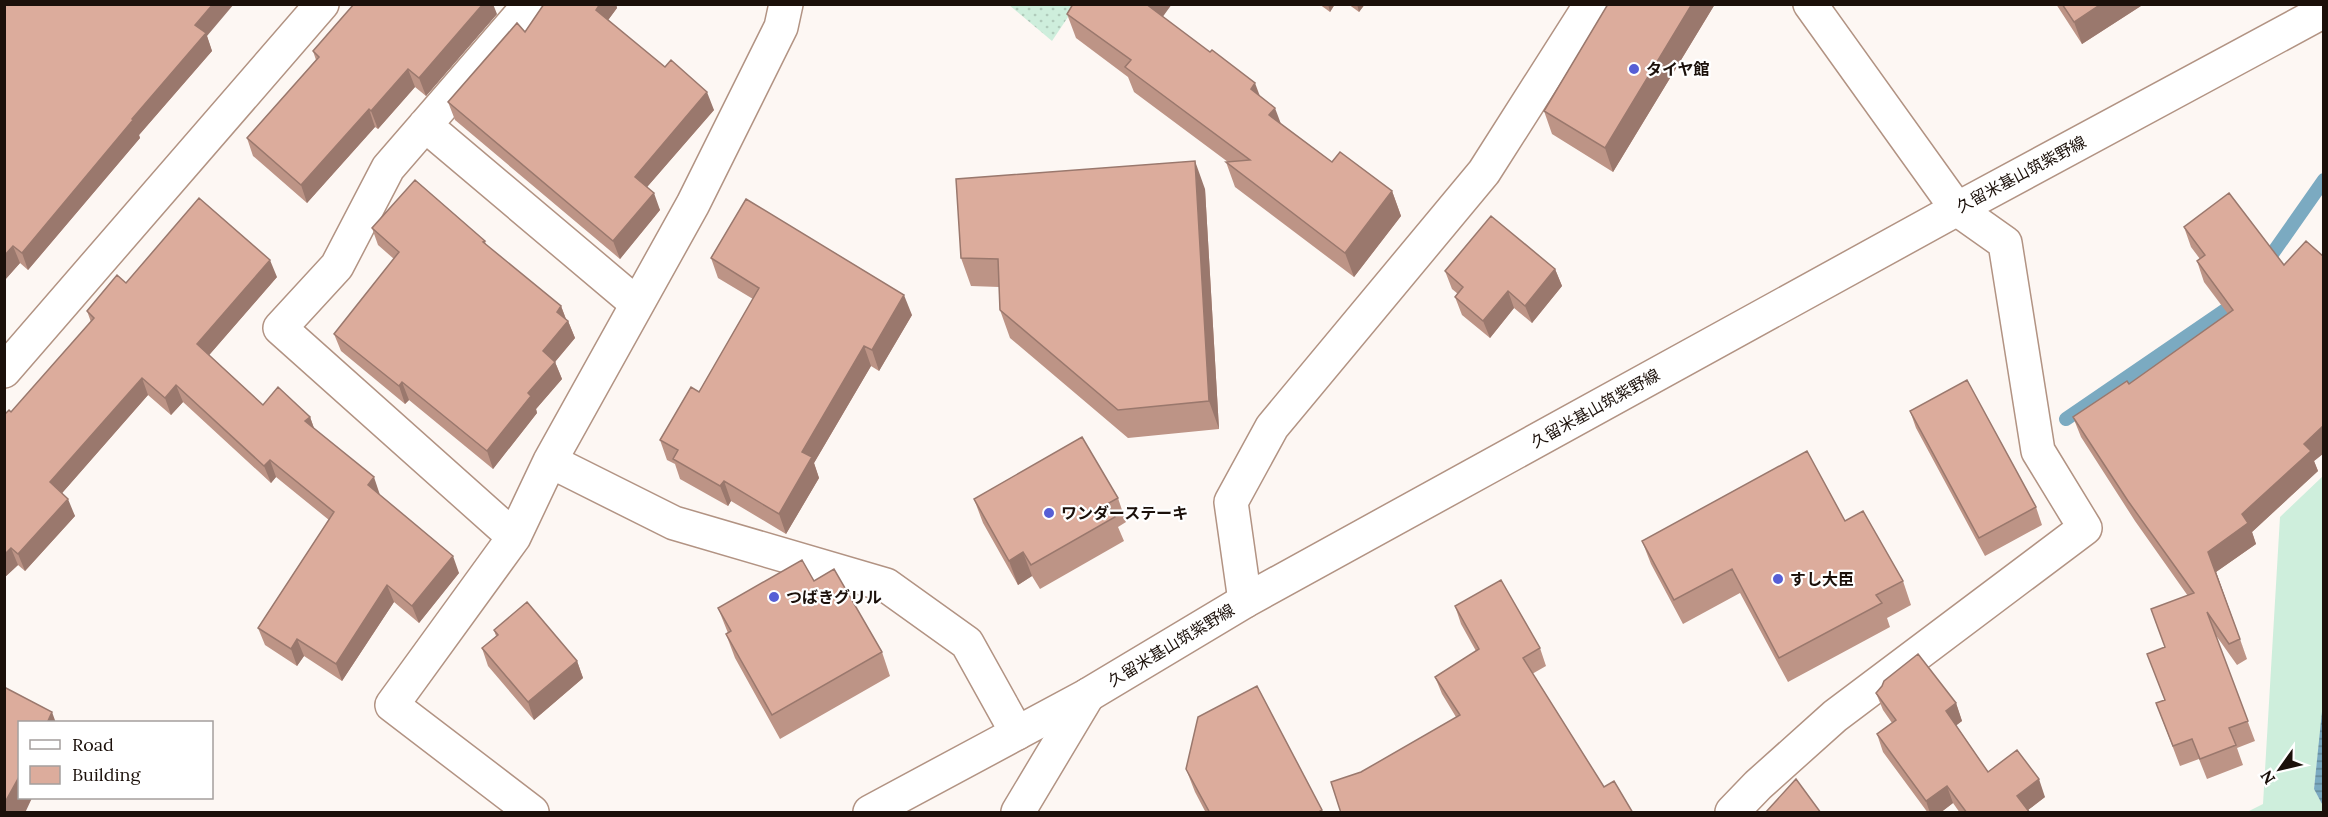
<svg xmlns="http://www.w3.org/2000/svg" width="2328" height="817" font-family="Lora,'Noto Sans JP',serif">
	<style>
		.grass { fill: #ceeedc }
		.park { fill: url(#park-dots) }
		.water { fill: url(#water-rules) }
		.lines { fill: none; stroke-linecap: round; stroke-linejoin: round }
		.stream { stroke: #7baac1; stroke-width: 14 }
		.minor-casing { stroke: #b29383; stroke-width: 36 }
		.tertiary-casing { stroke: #b29383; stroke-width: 36 }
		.primary-casing { stroke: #b29383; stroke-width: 36 }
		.minor { stroke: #fff; stroke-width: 33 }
		.tertiary { stroke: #fff; stroke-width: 33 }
		.primary { stroke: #fff; stroke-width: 33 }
		.wall { fill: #bd9486 }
		.shaded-wall { fill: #9a786d }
		.building { fill: #dcac9c; stroke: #9a786d; stroke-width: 1.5 }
		.poi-dot { fill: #565ed5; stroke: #fff; stroke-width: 2 }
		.labels { text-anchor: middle; stroke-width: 4.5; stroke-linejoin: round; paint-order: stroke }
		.poi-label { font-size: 16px; font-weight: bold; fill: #1b100a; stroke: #fff; text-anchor: start }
		.street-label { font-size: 16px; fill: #1b100a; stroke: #fff }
	</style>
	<defs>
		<pattern id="park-dots" width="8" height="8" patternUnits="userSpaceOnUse" patternTransform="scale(1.5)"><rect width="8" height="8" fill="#ceeedc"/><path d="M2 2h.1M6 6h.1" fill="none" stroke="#b0cbbb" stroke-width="1.8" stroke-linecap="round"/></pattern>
		<pattern id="water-rules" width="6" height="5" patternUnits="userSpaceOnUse" patternTransform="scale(1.5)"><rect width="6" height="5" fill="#7baac1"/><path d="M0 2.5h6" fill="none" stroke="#64899b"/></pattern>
	</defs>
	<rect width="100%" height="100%" fill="#fdf7f3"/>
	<path class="grass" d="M2323 476 2324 618 2322 627 2324 702 2314 789 2323 806V812H2247L2263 804 2280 517Z"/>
	<path class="park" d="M1009 5H1076L1052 41Z"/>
	<path class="water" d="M2323 702 2324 806H2323L2314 789Z"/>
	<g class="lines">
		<path class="stream" d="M2263 267 2324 180
			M2066 419 2240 300"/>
		<g class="minor-casing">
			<path id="minor" d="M425 125 637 304
				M4 371 322 4
				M550 461 674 523 886 585 967 643 1017 733
				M514 537 280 328 337 266 388 168 530 4
				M1245 601 1231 502 1272 427 1484 172 1591 4
				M532 812 392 705 514 537 550 461 693 204 781 27 786 4
				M1018 812 1088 695
				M1732 812 1758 785 1835 716 2085 528 2038 451 2005 243 1957 209"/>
		</g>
		<g class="tertiary-casing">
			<path id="tertiary" d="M1810 4 1957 209"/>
		</g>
		<g class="primary-casing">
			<path id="primary" d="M870 812 1088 695 1245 601 1957 209 2324 11"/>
		</g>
		<use href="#minor" class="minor"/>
		<use href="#tertiary" class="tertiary"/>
		<use href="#primary" class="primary"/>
	</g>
	<path class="wall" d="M4 4 207 36 212 51 139 135 140 138 28 270 20 263 4 281Z
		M544 4H616L617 8 608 20 714 110 647 187 660 210 620 259 455 120 448 102 525 32Z
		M1319 4H1335L1330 12Z
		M1348 4H1365L1359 12Z
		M1608 4H1715L1613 172 1552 134 1544 111Z
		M2056 4H2144L2082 44Z
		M497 14 426 96 415 87 378 129 375 127 307 203 253 156 247 138 316 60 313 51Z
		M1067 14 1163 17 1260 97 1281 124 1332 162 1392 191 1401 216 1354 277 1235 187 1226 162H1228L1134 92 1128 77 1076 38Z
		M1205 189 1219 429 1128 438 1010 338 1000 310 999 287 971 286 961 258Z
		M2184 227 2284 265 2324 257V453L2314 461 2318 471 2252 532 2256 544 2216 572 2247 659 2237 665 2215 634 2255 741 2237 748 2243 765 2207 779 2199 759 2180 766 2156 703 2164 700 2165 647 2188 596 2135 521 2081 437 2073 417 2129 384 2228 314 2204 282 2197 261 2200 259 2191 247Z
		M372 228 485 241 486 245 561 306 566 319 568 321 575 338 555 362 562 379 536 409 537 413 493 469 409 400 405 404 341 351 334 334 394 259 378 245Z
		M711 258 912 315 879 371 871 366 814 463 819 478 786 534 731 501 728 506 680 479 675 464 667 460 660 440 699 392 753 299 718 278Z
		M1555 269 1562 286 1532 323 1514 308 1490 338 1462 315 1455 297 1458 294 1452 289 1445 271Z
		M277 277 209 355 263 405 310 417 314 428 380 495 459 573 419 623 394 602 342 681 304 656 297 666 265 645 258 628 329 520 276 477 271 483 183 402 171 415 148 395 62 493 75 516 25 571 18 565 4 578 11 412 91 322 87 311 126 283Z
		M1910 411 2036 507 2042 525 1985 556 1916 428Z
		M1118 498 1126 522 1118 527 1124 541 1040 589 1032 576 1018 585 983 523 974 499Z
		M1845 521 1903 581 1911 605 1887 618 1890 627 1788 682 1740 593 1683 624 1651 564 1642 541Z
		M814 581 882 652 890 676 780 739 735 658 726 634 728 633 718 608Z
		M1455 606 1540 648 1546 666 1532 674 1604 787 1633 813 1456 717 1442 694 1435 677 1476 651 1461 624Z
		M494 630 577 661 583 678 534 720 488 666 482 648 496 636Z
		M1876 693 1956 703 1962 721 1956 725 1988 772 2045 797 2028 810 2030 813H1960L1953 803 1940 813H1928L1883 752 1877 734 1892 723 1883 710Z
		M1186 769 1322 810 1323 813H1206L1195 792Z"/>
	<path class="shaded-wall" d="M213 4H234L207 36 212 51 139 135 140 138 28 270 22 253 132 119 195 25Z
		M483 4H493L497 14 426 96 419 78Z
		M600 4H616L617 8 603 27 596 10Z
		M1146 4H1172L1154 29Z
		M1328 4H1335L1330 12Z
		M1357 4H1365L1359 12Z
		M1692 4H1715L1613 172 1605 148Z
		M2101 4H2144L2082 44 2074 22Z
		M408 69 415 87 378 129 371 111Z
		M1255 83 1264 107 1251 89Z
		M707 92 714 110 641 194 635 177Z
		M1275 108 1284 132 1269 115Z
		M369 109 375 127 307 203 301 185Z
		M1195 161 1205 189 1219 429 1209 401Z
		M1392 191 1401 216 1354 277 1345 253Z
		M654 193 660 210 620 259 613 241Z
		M13 246 20 263 4 281V256Z
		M270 260 277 277 204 361 197 344Z
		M1555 269 1562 286 1532 323 1525 306Z
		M1508 291 1514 308 1490 338 1483 321Z
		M904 295 912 315 879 371 872 350Z
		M561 306 567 322 568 321 575 338 549 369 543 351 557 312Z
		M864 346 871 366 814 463 819 478 786 534 779 514 802 452Z
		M555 362 562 379 536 409 537 413 493 469 487 451 528 393Z
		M142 378 148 395 56 500 50 482Z
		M402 382 409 400 405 404 399 386Z
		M176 385 183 402 171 415 165 398Z
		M310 417 316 434 305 421Z
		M2324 425V453L2314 461 2318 471 2252 532 2256 544 2216 572 2247 659 2208 552 2304 444Z
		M270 460 276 477 271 483 264 466Z
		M374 477 380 495 374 503 368 485Z
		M724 481 731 501 728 506 720 486Z
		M68 499 75 516 25 571 18 554Z
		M11 548 18 565 4 578V555Z
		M1023 552 1032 576 1018 585 1009 561Z
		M453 556 459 573 419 623 412 606Z
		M387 585 394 602 342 681 336 664Z
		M297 639 304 656 297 666 291 649Z
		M577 661 583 678 534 720 528 702Z
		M1956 703 1962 721 1953 728 1946 711Z
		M52 712 56 723H47Z
		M20 775V798H32L25 813H4V804Z
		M2039 779 2045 797 2024 813 2017 796Z
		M1947 786 1953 803 1940 813H1930L1926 801Z"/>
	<path class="building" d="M4 4H213L195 25 206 33 132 119 133 120 22 253 13 246 4 256Z
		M354 4H483L419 78 408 69 371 111 369 109 301 185 247 138 319 57 313 51Z
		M544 4H600L596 10 665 67 671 60 707 92 635 177 654 193 613 241 448 102 517 23 525 32Z
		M1073 4H1146L1210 52 1212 50 1255 83 1251 89 1275 108 1269 115 1332 162 1340 152 1392 191 1345 253 1226 162 1250 160 1125 67 1131 60 1067 14Z
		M1608 4H1692L1605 148 1544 111Z
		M2062 4H2101L2074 22Z
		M1195 161 1209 401 1118 410 1000 310 998 259 961 258 956 179Z
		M415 180 485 241 483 242 561 306 557 312 568 321 543 351 555 362 528 393 531 396 487 451 402 382 399 386 334 334 399 252 372 228Z
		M2229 193 2284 265 2306 241 2324 257V425L2304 444 2311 451 2242 514 2248 523 2208 552 2240 639 2229 644 2207 612 2248 721 2229 728 2236 745 2200 759 2192 739 2173 746 2156 703 2165 700 2147 654 2165 647 2151 609 2194 593 2128 501 2073 417 2127 381 2129 384 2233 310 2197 261 2205 255 2184 227Z
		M199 198 270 260 197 344 263 405 278 387 310 417 305 421 374 477 368 485 453 556 412 606 387 585 336 664 297 639 291 649 258 628 334 512 270 460 264 466 176 385 165 398 142 378 50 482 68 499 18 554 11 548 4 555V415L9 410 11 412 94 318 87 311 117 275 126 283Z
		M746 199 904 295 872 350 864 346 802 452 812 457 779 514 724 481 720 486 673 459 678 450 660 440 691 387 699 392 759 288 711 258Z
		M1491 216 1555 269 1525 306 1508 291 1483 321 1455 297 1463 287 1445 271Z
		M1967 380 2036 507 1979 538 1910 411Z
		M1082 437 1118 498 1107 504 1115 517 1031 565 1023 552 1009 561 974 499Z
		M1807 451 1845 521 1863 511 1903 581 1876 595 1882 603 1779 658 1732 569 1674 600 1642 541Z
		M802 560 814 581 834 569 882 652 772 715 726 634 731 631 718 608Z
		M1501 580 1540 648 1523 658 1604 787 1614 781 1633 813H1341L1331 782 1361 772 1460 715 1435 677 1479 649 1455 606Z
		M527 602 577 661 528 702 482 648 498 635 494 630Z
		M1918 654 1956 703 1946 711 1988 772 2017 750 2039 779 2017 796 2030 813H1967L1947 786 1926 801 1877 734 1896 720 1876 693 1882 686 1884 681Z
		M1257 686 1322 810 1317 813H1210L1186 769 1198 717Z
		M4 687 52 712 47 723H20V775L4 804Z
		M1796 779 1821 813H1765Z"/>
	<g class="poi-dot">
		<circle cx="1634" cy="69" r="6"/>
		<circle cx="1049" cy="513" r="6"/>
		<circle cx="1778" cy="579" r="6"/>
		<circle cx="774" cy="597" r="6"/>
	</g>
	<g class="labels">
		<g class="poi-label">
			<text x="1646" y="75">タイヤ館</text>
			<text x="1061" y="519">ワンダーステーキ</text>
			<text x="1790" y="585">すし大臣</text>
			<text x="786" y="603">つばきグリル</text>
		</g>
		<g class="street-label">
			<text transform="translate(2021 174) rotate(-28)" y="6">久留米基山筑紫野線</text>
			<text transform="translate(1595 408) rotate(-29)" y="6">久留米基山筑紫野線</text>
			<text transform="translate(1171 645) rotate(-31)" y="6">久留米基山筑紫野線</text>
		</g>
	</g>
	<rect width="2328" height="817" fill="none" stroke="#1b100a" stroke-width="12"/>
	<rect x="18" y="721" width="195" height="78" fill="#ffffff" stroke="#a49f9d" stroke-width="1.5"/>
	<rect x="30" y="740" width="30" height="9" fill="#ffffff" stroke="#a49f9d" stroke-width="1.5"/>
	<text x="72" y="751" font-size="18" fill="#1b100a">Road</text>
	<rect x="30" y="766" width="30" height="18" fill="#dcac9c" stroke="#a49f9d" stroke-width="1.5"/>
	<text x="72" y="781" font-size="18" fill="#1b100a">Building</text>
	<g transform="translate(2280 769) rotate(236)" stroke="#ffffff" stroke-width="4.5" paint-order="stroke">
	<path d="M0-4.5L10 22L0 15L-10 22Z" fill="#1b100a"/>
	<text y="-9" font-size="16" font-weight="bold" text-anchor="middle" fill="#1b100a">N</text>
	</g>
</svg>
